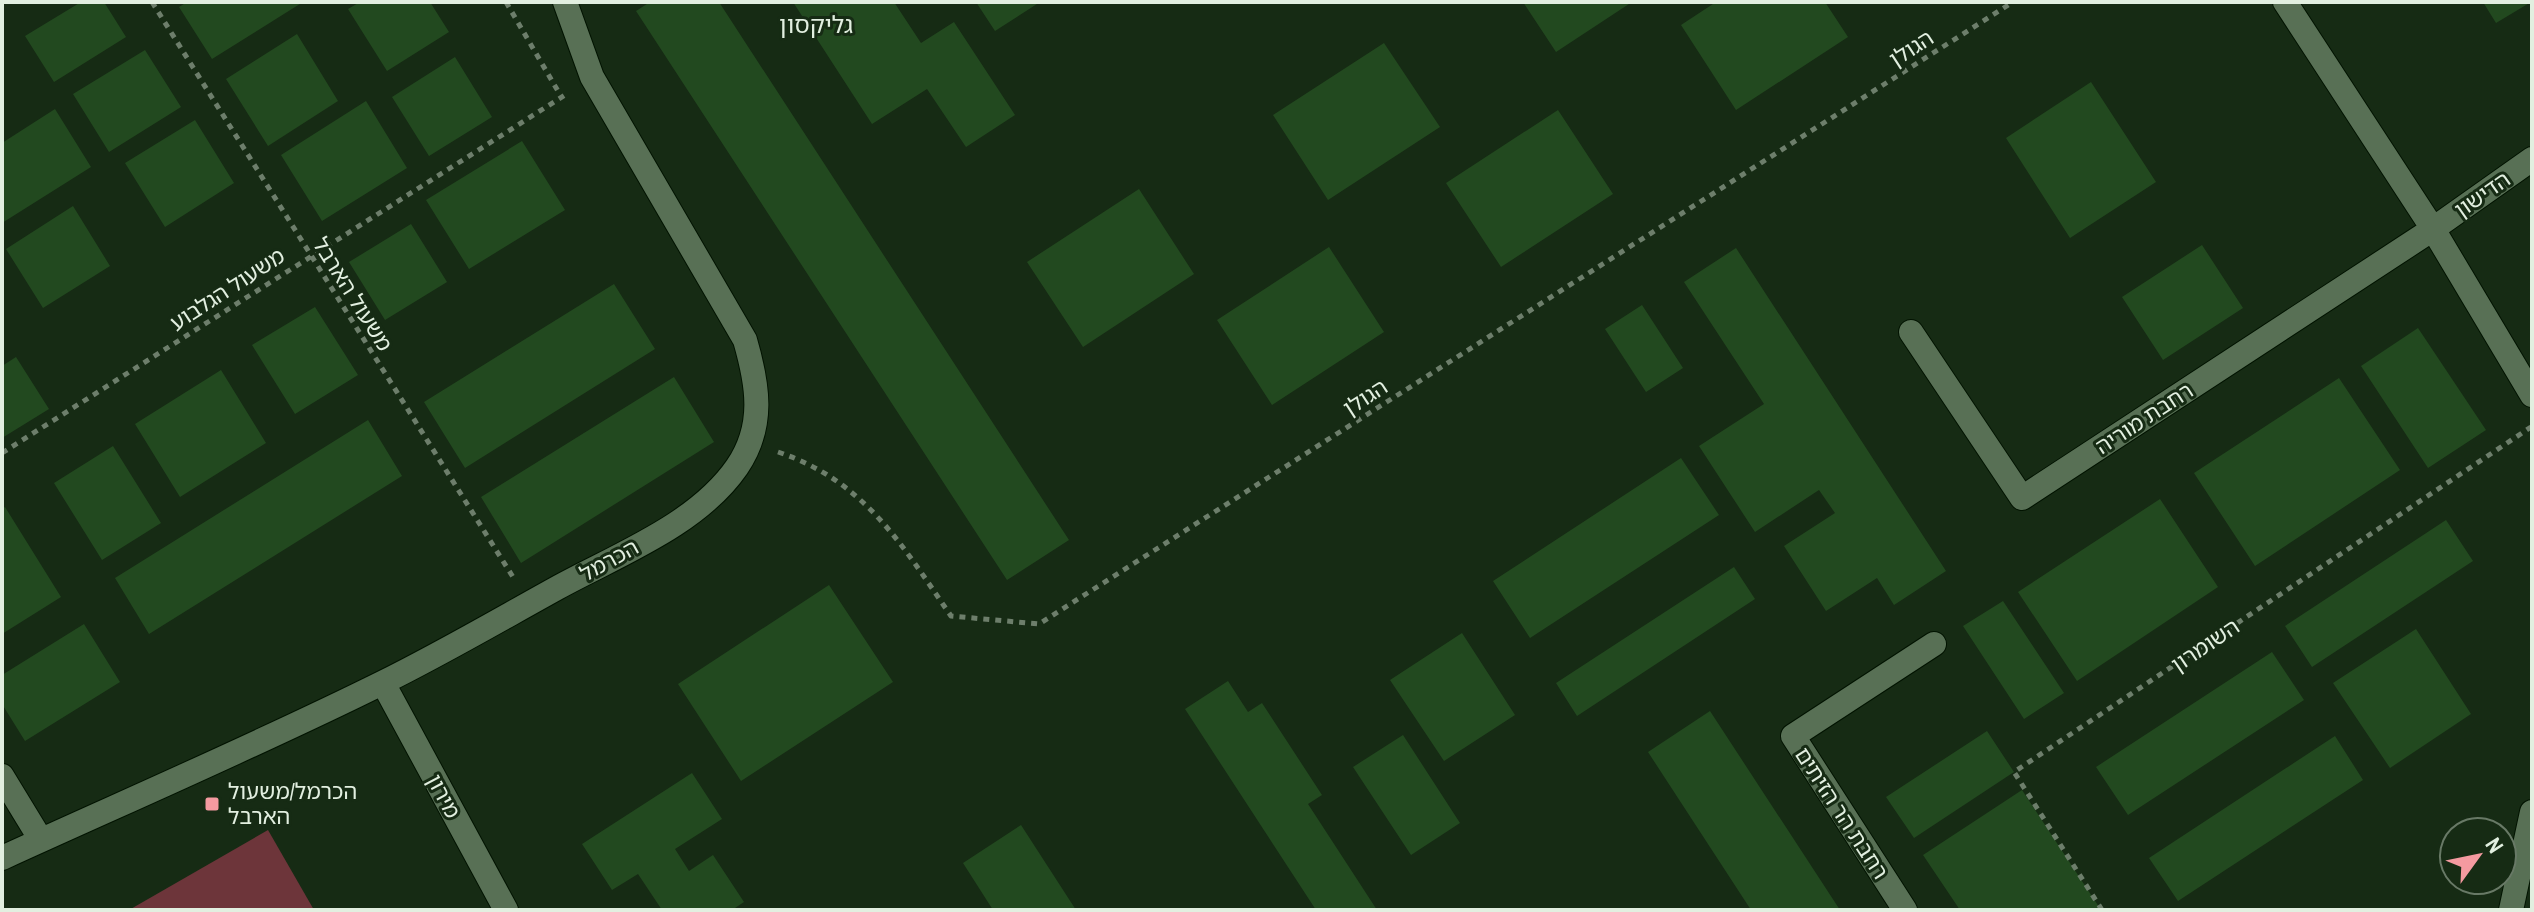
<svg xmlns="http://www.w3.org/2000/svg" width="2534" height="912" font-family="'Archivo Narrow','Noto Sans Hebrew',sans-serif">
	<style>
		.green { fill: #6d353a }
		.building { fill: #22491f }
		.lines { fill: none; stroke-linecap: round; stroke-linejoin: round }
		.minor-casing { stroke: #021301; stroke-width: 26 }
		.path { stroke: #6d7e6b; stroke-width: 5; stroke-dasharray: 6 6; stroke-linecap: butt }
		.minor { stroke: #587055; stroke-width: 24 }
		.poi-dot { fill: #f49aa0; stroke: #162b14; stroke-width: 3 }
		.labels { text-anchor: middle; stroke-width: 6; stroke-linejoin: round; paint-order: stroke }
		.street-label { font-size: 22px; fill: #e2efe0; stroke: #162b14 }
		.poi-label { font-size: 22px; fill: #e2efe0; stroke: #162b14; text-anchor: start }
		.neighbourhood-label { font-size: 24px; fill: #e2efe0; stroke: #162b14 }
	</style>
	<rect width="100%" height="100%" fill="#162b14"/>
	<path class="green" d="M268 830 314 910H129Z"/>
	<path class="building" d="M81 2H104L126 37 54 82 25 36Z
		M187 2H303L212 59 179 7Z
		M360 2H430L449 32 387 71 348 9Z
		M650 2H719L1069 540 1007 580 636 11Z
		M793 2H894L921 43 954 22 1015 115 966 147 927 89 872 124Z
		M976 2H1040L995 31Z
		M1523 2H1632L1556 52Z
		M1716 2H1825L1848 37 1736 110 1681 25Z
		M2483 2H2531L2496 23Z
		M297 34 338 101 268 146 226 79Z
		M1384 43 1440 127 1328 200 1273 115Z
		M145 50 181 107 109 152 73 94Z
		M455 57 492 117 429 156 392 97Z
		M2091 82 2156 182 2070 238 2006 138Z
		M366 101 407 168 322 221 281 155Z
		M55 109 91 167 2 223V143Z
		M1558 110 1613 194 1501 267 1446 183Z
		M195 120 234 183 165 227 125 163Z
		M522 141 565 210 469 269 426 200Z
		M1139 189 1194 274 1083 347 1027 262Z
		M73 206 110 266 43 308 6 249Z
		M411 224 447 282 385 320 349 262Z
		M2202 245 2243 308 2163 360 2122 297Z
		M1329 247 1384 332 1272 405 1217 320Z
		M1736 248 1946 571 1894 605 1877 578 1826 611 1784 546 1835 513 1819 490 1755 532 1699 446 1764 404 1684 282Z
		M614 284 655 349 465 468 424 402Z
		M1642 305 1683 368 1646 392 1605 329Z
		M315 307 358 375 295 414 252 345Z
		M2418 328 2486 430 2428 468 2361 366Z
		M16 357 49 409 2 438V366Z
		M221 370 266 443 180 497 135 424Z
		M674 377 714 442 521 563 481 497Z
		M2339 378 2400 470 2255 566 2194 473Z
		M368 420 402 476 149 634 115 578Z
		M113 446 161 523 102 560 54 483Z
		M1681 458 1719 515 1530 638 1493 581Z
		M2160 499 2218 587 2077 681 2018 592Z
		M5 507 61 597 2 634V509Z
		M2446 520 2473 561 2312 667 2285 626Z
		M1734 567 1755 599 1577 716 1556 683Z
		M829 585 893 682 741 781 678 684Z
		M2003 601 2064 693 2024 719 1963 626Z
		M84 624 120 682 25 741 2 704V675Z
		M2416 629 2471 714 2390 768 2333 683Z
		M1462 633 1515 715 1444 761 1390 680Z
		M2272 652 2304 700 2128 815 2096 767Z
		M1228 681 1248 712 1262 703 1322 795 1308 804 1377 910H1316L1185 709Z
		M1710 711 1840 910H1751L1648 752Z
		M1987 731 2014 772 1914 838 1886 797Z
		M1403 735 1460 823 1411 855 1353 767Z
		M2335 736 2363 780 2178 901 2149 858Z
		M692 773 722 819 675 849 689 871 713 855 744 902 732 910H662L638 874 612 890 582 844Z
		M2022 790 2101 910H1960L1923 855Z
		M1021 825 1076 910H993L963 863Z"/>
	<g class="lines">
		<g class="minor-casing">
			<path id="minor" d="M2285 2 2433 229 2532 395
				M1911 332 2022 498 2433 229 2532 159
				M383 683 506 910
				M2 776 41 840
				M2 858C129 800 257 745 382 683 441 654 499 620 557 588 617 555 697 525 737 467 765 426 758 385 745 340L592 77 565 2
				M1905 910 1793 736 1934 644
				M2511 910 2532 812"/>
		</g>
		<path class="path" d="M152 2 513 577
			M506 2 562 98
			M778 452C865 481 902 545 951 616L1039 624 2013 2
			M2 453 565 95
			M2102 910 2014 772 2531 427"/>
		<use href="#minor" class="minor"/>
	</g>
	<rect class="poi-dot" x="204" y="796" width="16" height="16" rx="4"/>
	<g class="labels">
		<g class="street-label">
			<text transform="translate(1911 48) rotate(-33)" y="8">הגולן</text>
			<text transform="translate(2482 194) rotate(-35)" y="8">הדישון</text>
			<text transform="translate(227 289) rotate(-33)" y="8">משעול הגלבוע</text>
			<text transform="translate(353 294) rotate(58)" y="8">משעול הארבל</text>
			<text transform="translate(1365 397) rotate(-33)" y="8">הגולן</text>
			<text transform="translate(2144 418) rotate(-33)" y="8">רחבת מוריה</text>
			<text transform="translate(609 560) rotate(-29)" y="8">הכרמל</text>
			<text transform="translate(2205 645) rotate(-34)" y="8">השומרון</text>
			<text transform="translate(444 796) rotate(62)" y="8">מירון</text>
			<text transform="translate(1842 813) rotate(57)" y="8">רחבת הר הזיתים</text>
		</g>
		<g class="poi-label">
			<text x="228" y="799">הכרמל/משעול<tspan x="228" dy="25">הארבל</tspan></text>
		</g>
		<g class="neighbourhood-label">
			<text x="816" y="33">גליקסון</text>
		</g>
	</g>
	<rect width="2534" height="912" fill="none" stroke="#e2efe0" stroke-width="8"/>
	<g transform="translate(2478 856) rotate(57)"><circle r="38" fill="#162b14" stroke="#687966" stroke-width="2"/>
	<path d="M0-6L14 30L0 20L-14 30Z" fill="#f49aa0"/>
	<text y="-12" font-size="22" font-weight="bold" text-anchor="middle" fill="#e2efe0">N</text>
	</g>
</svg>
